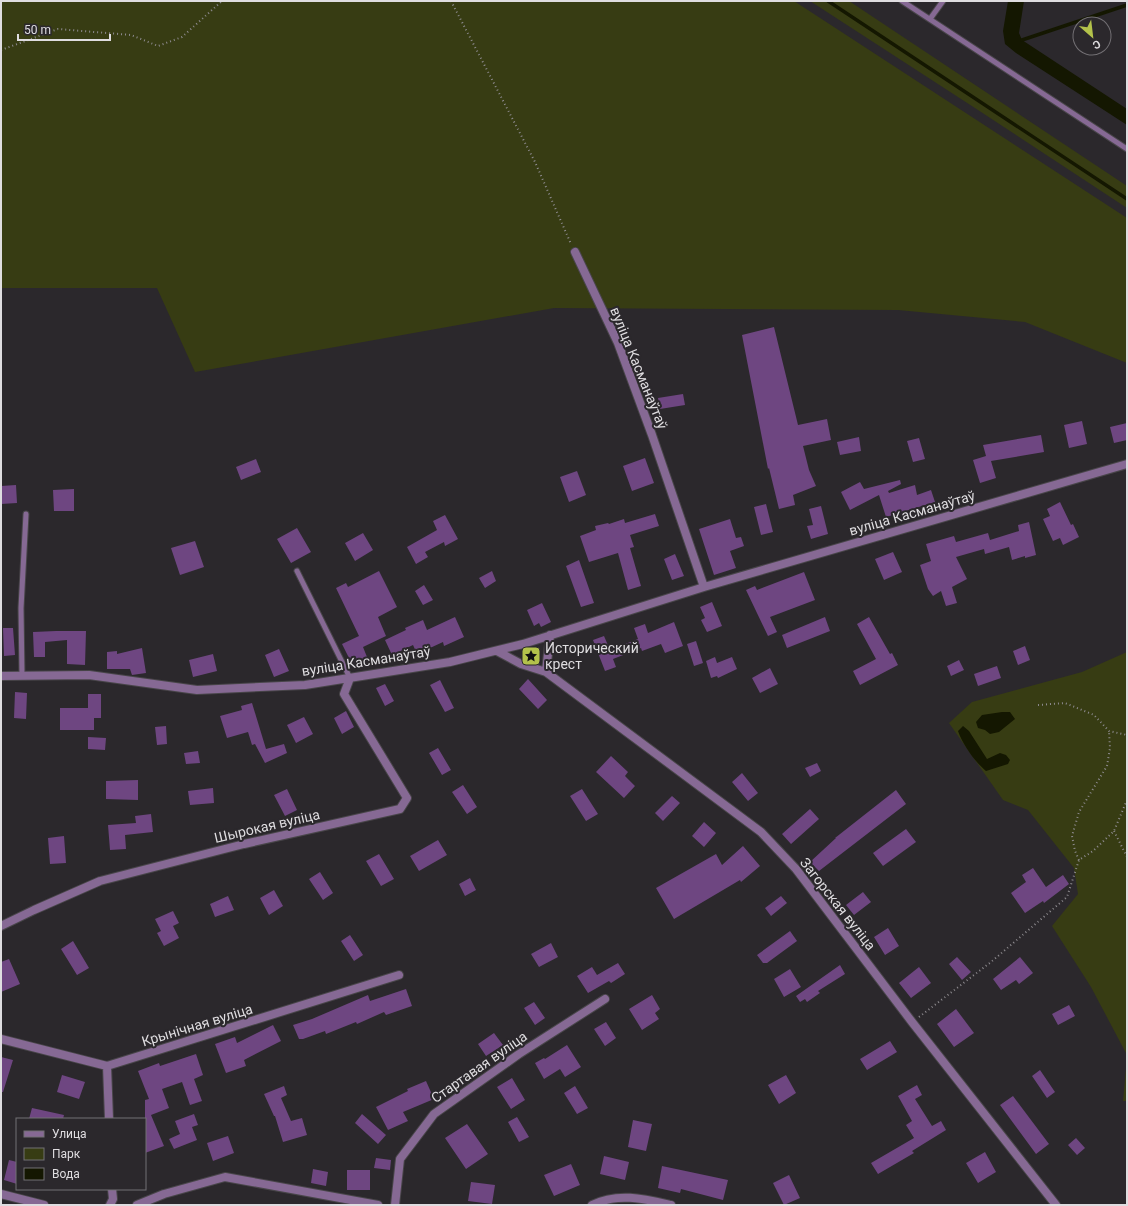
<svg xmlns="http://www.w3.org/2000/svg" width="1128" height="1206" font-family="Roboto,sans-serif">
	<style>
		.green { fill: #373c13 }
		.water { fill: #141701 }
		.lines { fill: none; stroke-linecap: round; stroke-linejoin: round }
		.stream { stroke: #141701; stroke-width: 3.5 }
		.building { fill: #6e4681 }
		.service-casing { stroke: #484549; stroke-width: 7 }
		.minor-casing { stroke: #484549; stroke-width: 10 }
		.path { stroke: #8e8b8f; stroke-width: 2; stroke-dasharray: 1 3; stroke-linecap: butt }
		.service { stroke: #866994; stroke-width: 5 }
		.minor { stroke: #866994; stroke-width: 8 }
		.labels { text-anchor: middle; stroke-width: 4; stroke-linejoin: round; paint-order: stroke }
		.street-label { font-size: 14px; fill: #dfdde0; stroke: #2b282c }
		.poi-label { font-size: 14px; fill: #dfdde0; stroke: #2b282c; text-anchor: start }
	</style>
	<rect width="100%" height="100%" fill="#2b282c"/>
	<path class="green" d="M1 1H794L1127 218V363L1025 322 898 310 554 308 195 372 157 288H1Z
		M810 1H849L1127 186V208L978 110Z
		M1127 652V1055L1091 987 1052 926 1078 894 1074 868 1028 810 1003 800 949 723 972 702 1082 672Z
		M1127 1058V1101H1123Z"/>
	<path class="water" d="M1008 1H1024L1019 33 1022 40 1127 109V125L1016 53 1005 44 1003 31Z
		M1002 712H1010L1015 719 999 732 990 734 985 730 978 728 976 722 982 715Z
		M963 726 969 731 987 759 1000 753 1006 755 1010 760 1008 764 986 771C975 762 963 745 958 731Z"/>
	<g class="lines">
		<path class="stream" d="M828 1 1127 199
			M1022 40 1127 5"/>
	</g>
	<path class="building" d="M774 327 798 425 827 419 831 440 803 446 809 470 816 486 793 495 795 505 779 509 769 468 768 469 742 335Z
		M683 394 685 405 660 409 658 398Z
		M1082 421 1087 444 1069 448 1064 425Z
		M1127 423V440L1114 443 1110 427Z
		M1041 435 1044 452 991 461 996 478 980 483 973 460 986 456 983 445Z
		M859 437 861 451 840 455 837 442Z
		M919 438 925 459 913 462 907 441Z
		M645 458 654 483 632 491 623 466Z
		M256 459 261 472 241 480 236 467Z
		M577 471 586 495 569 502 560 477Z
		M900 480 901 484 888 491 889 493 915 485 917 495 931 490 935 502 886 517 879 495 850 510 841 492 860 482 864 489Z
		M16 485 17 503 1 504V486Z
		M74 489V511H54L53 490Z
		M1060 502 1071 525 1073 524 1079 537 1063 545 1060 538 1053 541 1043 519 1050 516 1047 509Z
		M766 504 773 532 761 535 754 507Z
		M821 506 828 534 811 539 807 526 813 525 809 509Z
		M655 514 659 526 630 535 634 547 630 548 641 586 628 590 618 553 589 562 580 536 596 530 595 526 608 523 609 524 624 519 625 523Z
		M445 515 458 539 445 546 444 542 425 552 428 557 416 564 407 547 437 530 433 521Z
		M730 519 736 538 741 537 744 546 730 551 736 568 714 575 699 529Z
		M1029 522 1036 555 1025 558V556L1012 560 1009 547 985 554 984 549 956 557 967 579 952 587 957 603 946 606 941 591 933 596 928 589 920 565 931 561 926 544 954 536 956 542 988 533 990 540 1019 531 1018 525Z
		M297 528 311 552 291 563 277 539Z
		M363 533 373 550 355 561 345 543Z
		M195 541 204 567 180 575 171 548Z
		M893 552 902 572 884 580 875 559Z
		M675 554 684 576 672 580 664 559Z
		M579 560 594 603 581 607 566 566Z
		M379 571 397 607 378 617 386 636 363 647 367 657 352 664 342 644 359 636 336 588 346 583 348 587Z
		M492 571 496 581 485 588 479 578Z
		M804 572 815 600 770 617 777 632 768 636 746 590 755 586 757 590Z
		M424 585 433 600 423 605 415 591Z
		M712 602 722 626 707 632 701 620 705 618 700 607Z
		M542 603 551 622 541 627 539 623 534 626 527 610Z
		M455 617 464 637 444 646 443 642 417 654 413 645 392 655 385 640 406 630 405 628 423 620 427 630Z
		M825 617 830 631 787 648 782 635Z
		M869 617 890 654 892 653 898 665 860 685 853 671 876 659 857 624Z
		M674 622 683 646 665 653 661 644 642 651 641 648 613 659 616 667 605 671 593 640 604 636 610 650 638 639 634 628 645 624 648 633Z
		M3 628H13L15 655 4 656Z
		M56 631H86L85 665 67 664V640L45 642V657H34L33 632Z
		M696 641 703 663 694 666 687 644Z
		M1025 646 1030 660 1018 665 1013 651Z
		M142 648 146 673 132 675 130 669H107V652L117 651V654Z
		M279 649 289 671 274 677 265 655Z
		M213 654 217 671 193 677 189 660Z
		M715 657 717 663 732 657 737 669 718 678 717 676 711 678 706 661Z
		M959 660 964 670 951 676 947 666Z
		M997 666 1001 678 978 686 974 674Z
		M770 668 778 684 760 693 752 678Z
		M528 679 547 700 538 709 519 689Z
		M440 680 454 708 445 712 430 685Z
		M385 684 394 701 385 706 376 688Z
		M15 692 27 693 26 719 14 718Z
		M88 694H101V718H94V730H60V708H88Z
		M252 703 266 749 284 744 287 753 265 763 255 744 252 745 248 732 227 738 220 716 242 710 241 706Z
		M346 711 354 727 342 734 334 718Z
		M304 717 313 734 296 743 287 725Z
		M166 726 167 744 157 745 155 727Z
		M88 737 106 738 105 750 88 749Z
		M438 748 451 770 442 775 429 753Z
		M198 751 200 763 186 764 184 753Z
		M611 756 628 772 625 776 635 786 624 798 596 772Z
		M817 763 821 771 810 777 805 768Z
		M742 773 758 793 748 801 732 782Z
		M138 780V800L106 799V781Z
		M463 785 477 807 467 814 452 792Z
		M213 788 214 803 190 805 188 791Z
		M287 789 297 810 285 816 274 795Z
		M582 789 598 814 586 821 570 796Z
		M896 790 906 804 819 871 810 862 836 838H835Z
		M672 796 680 803 663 821 655 813Z
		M810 809 819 819 791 844 782 834Z
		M151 814 153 832 125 835 126 849 110 850 108 825 136 823 135 816Z
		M704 822 716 833 704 847 692 836Z
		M906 829 916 842 883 866 873 853Z
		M64 836 66 863 50 864 48 838Z
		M438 840 447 855 419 871 410 856Z
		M743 846 760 866 741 882 740 880 674 919 656 888 716 854 722 865Z
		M379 854 394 879 381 886 366 861Z
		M1033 868 1046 887 1063 875 1069 884 1044 903 1043 901 1025 913 1011 893 1026 882 1022 875Z
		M320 872 333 893 323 900 309 879Z
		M470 878 476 890 465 896 459 884Z
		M274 890 283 906 269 915 260 898Z
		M863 892 871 902 854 915 846 905Z
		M228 896 234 910 215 917 210 904Z
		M781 896 787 903 771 916 765 908Z
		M173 911 179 923 173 926 179 938 164 946 157 933 161 931 155 919Z
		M888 928 899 946 885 955 874 937Z
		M790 931 797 941 767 963H763L757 955Z
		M350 935 363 955 354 961 341 941Z
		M73 941 89 968 77 975 61 949Z
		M551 943 558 957 539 967 531 954Z
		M957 957 971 972 962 980 949 964Z
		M1020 957 1033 973 1019 984 1016 980 1001 990 993 979Z
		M9 959 20 984 1 992V962Z
		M618 963 625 974 611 983 609 981 588 993 577 976 592 967 597 975Z
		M840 965 845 974 818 991 820 993 807 1002 805 999 800 1002 796 996Z
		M919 967 931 983 911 998 899 983Z
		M790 969 801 987 784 997 774 979Z
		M406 989 412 1006 386 1015 384 1012 357 1024 356 1022 326 1034 325 1031 303 1039H299L293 1025 312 1019 368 995 370 1001Z
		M652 995 660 1009 655 1013 659 1019 642 1030 629 1009Z
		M534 1002 545 1018 535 1025 524 1008Z
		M1069 1005 1075 1016 1058 1025 1052 1014Z
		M956 1009 974 1033 954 1047 937 1024Z
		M606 1022 616 1038 605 1046 594 1029Z
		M273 1025 281 1041 244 1060 246 1066 226 1073 215 1044 235 1037 237 1043Z
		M494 1033 503 1045 486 1056 478 1044Z
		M890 1041 897 1052 867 1070 860 1059Z
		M567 1045 581 1067 565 1077 560 1069 544 1079 535 1063 544 1058 545 1059Z
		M196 1054 203 1075 194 1079 202 1101 190 1105 182 1082 162 1089 169 1108 151 1115 164 1146 145 1153V1100L149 1099 138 1071 159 1063 160 1066Z
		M1 1057 13 1060 3 1092H1Z
		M1040 1070 1055 1092 1047 1098 1032 1076Z
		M62 1075 85 1082 79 1099 57 1092Z
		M786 1075 796 1093 779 1104 768 1085Z
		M512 1078 525 1100 511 1109 497 1087Z
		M426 1081 434 1099 403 1112 408 1121 388 1130 376 1107 408 1091 407 1089Z
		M917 1085 922 1095 915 1099 932 1126 941 1121 946 1130 912 1151 914 1153 878 1174 871 1163 914 1138 906 1125 912 1121 898 1096Z
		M284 1086 287 1095 281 1098 291 1121 302 1118 307 1135 283 1142 275 1116H274L264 1094Z
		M575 1086 588 1108 577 1114 564 1093Z
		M1013 1096 1049 1144 1036 1154 1000 1105Z
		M32 1108 64 1115 63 1119H29Z
		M194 1114 198 1125 192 1127 197 1140 174 1149 169 1139 180 1134 175 1121Z
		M362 1114 386 1135 378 1144 355 1123Z
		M517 1117 529 1137 519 1142 508 1122Z
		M633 1120 652 1124 646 1151 628 1147Z
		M467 1124 488 1154 466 1169 445 1138Z
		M228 1136 234 1153 213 1161 207 1143Z
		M1076 1138 1085 1148 1077 1155 1068 1145Z
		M985 1152 996 1172 978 1183 966 1163Z
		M604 1156 629 1162 625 1180 600 1174Z
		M376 1158 391 1160 390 1170 374 1168Z
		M9 1160 17 1162V1184L4 1180Z
		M571 1164 580 1185 554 1196 544 1175Z
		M662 1166 728 1180 723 1200 681 1189 680 1193 658 1188Z
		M313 1169 328 1172 326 1186 311 1183Z
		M347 1170H370V1190H347Z
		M789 1175 800 1198 784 1205 773 1183Z
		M471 1182 495 1185 492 1204 468 1201Z"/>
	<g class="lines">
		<g class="service-casing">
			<path id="service" d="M902 1 1127 149
				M930 19 943 1
				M297 571 350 678
				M22 676 21 608 26 514"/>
		</g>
		<g class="minor-casing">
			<path id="minor" d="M575 252 618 343 652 435 704 587
				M497 651 521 664 546 672 761 832 796 869 912 1022 1056 1205
				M546 672 550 635
				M1 676 89 675 197 690 305 685 450 662 523 644 704 587 1127 464
				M1 926 34 910 100 881 244 844 400 809 407 798 344 694 350 678
				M1 1039 107 1066 399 975
				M107 1066 109 1119
				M1 1194 44 1205
				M110 1205 113 1199 112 1189
				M137 1205 164 1194 225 1177 378 1205
				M395 1205 400 1159 434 1114 519 1054 605 999
				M592 1205C618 1192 645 1199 671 1205"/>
		</g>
		<path class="path" d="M451 1 535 162 571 244
			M1 50 58 29 131 35 158 46 182 37 222 1
			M1038 705 1065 703 1094 715 1109 731 1127 735
			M1114 831 1127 857
			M1079 860 1075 851 1072 836 1079 812 1107 766 1110 748 1109 731
			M919 1017 991 962 1067 897 1079 860 1093 851 1114 831 1127 800"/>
		<use href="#service" class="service"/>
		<use href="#minor" class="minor"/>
	</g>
	<defs>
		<g id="sight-square" transform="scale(1)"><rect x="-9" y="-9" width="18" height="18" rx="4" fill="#b3c24b" stroke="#2b282c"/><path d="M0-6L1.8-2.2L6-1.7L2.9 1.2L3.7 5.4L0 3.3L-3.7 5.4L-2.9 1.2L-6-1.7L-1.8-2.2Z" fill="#111"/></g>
	</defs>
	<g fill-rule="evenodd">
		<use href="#sight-square" x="531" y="656"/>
	</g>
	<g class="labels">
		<g class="street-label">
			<text transform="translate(639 368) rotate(68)" y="5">вуліца Касманаўтаў</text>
			<text transform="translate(912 513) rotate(-16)" y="5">вуліца Касманаўтаў</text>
			<text transform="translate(366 661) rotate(-9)" y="5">вуліца Касманаўтаў</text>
			<text transform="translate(267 826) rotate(-13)" y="5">Шырокая вуліца</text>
			<text transform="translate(838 904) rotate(52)" y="5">Загорская вуліца</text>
			<text transform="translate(197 1025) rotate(-17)" y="5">Крынічная вуліца</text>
			<text transform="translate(479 1067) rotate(-35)" y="5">Стартавая вуліца</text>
		</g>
		<g class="poi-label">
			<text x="545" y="653">Исторический<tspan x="545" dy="16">крест</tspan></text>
		</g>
	</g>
	<rect width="1128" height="1206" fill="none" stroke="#dfdde0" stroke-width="4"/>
	<rect x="16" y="1118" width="130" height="72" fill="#2b282c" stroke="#737074"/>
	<rect x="24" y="1131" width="20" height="6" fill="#866994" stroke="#737074"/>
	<text x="52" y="1138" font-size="12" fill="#dfdde0">Улица</text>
	<rect x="24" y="1148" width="20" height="12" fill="#373c13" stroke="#737074"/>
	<text x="52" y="1158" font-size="12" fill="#dfdde0">Парк</text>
	<rect x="24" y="1168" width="20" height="12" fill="#141701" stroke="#737074"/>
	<text x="52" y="1178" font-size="12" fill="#dfdde0">Вода</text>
	<g transform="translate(1092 36) rotate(152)"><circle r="19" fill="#2b282c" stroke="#737074"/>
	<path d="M0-3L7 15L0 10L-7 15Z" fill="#b3c24b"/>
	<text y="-6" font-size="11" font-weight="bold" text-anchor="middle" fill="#dfdde0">С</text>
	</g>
	<path d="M18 34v6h92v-6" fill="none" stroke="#dfdde0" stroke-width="2"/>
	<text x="24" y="34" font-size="12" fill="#dfdde0" stroke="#2b282c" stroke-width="3" paint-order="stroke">50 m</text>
</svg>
